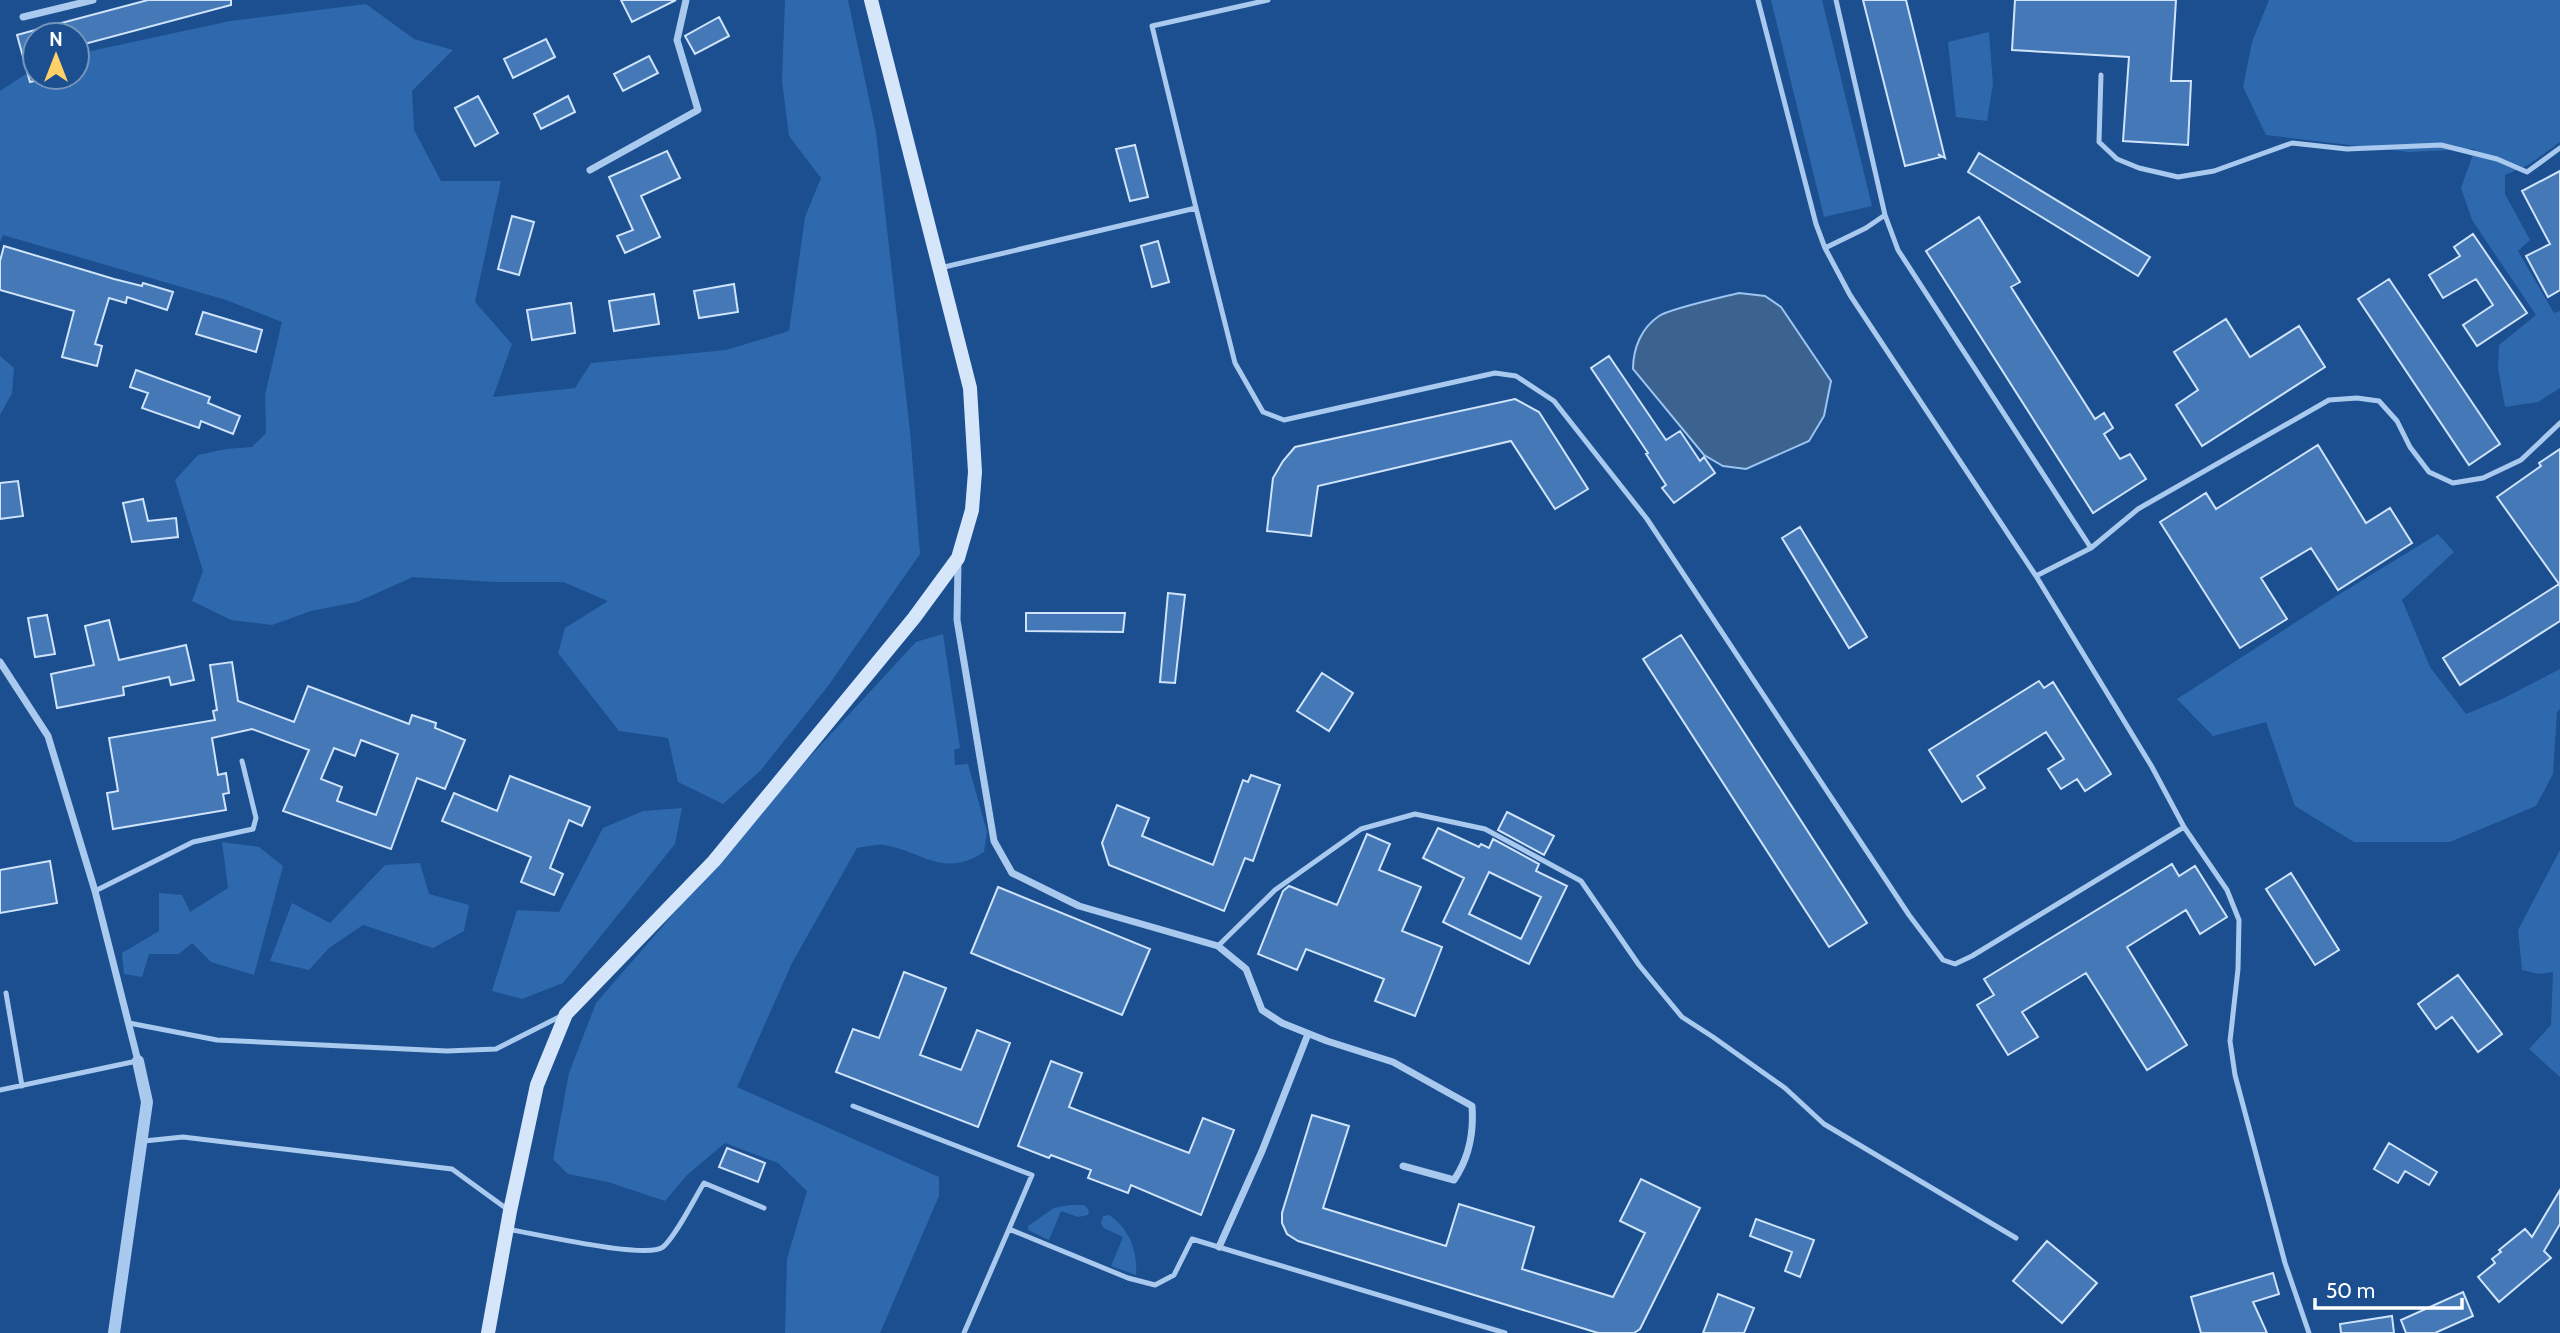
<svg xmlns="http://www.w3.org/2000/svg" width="2560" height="1333" font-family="Cabin,sans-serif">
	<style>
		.green { fill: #2e69ad }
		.water { fill: #3c6290; stroke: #9cc4f0; stroke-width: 2 }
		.building { fill: #4478b7; stroke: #cfe3fa; stroke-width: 2; fill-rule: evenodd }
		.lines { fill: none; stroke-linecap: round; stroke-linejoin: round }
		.service { stroke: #a9c9ee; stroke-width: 5 }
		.minor { stroke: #a9c9ee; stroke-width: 7 }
		.tertiary { stroke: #a9c9ee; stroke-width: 12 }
		.secondary { stroke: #d6e6fa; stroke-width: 14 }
	</style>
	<rect width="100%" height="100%" fill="#1b4f8f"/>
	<path class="green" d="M785 0H848L876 132 910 431 920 554 828 686 760 771 723 804 678 782 668 738 619 731 558 653 565 628 608 601 563 582H495L413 577 357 602 311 611 272 625 231 620 192 601 203 571 175 480 198 455 226 449 252 447 266 433 265 395 282 322 226 300 3 235 0 242V91L35 68V77H77V54L230 21 366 4 414 39 453 50 412 91 414 130 441 181H501L475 302 512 344 493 397 575 388 591 363 726 350 789 331 805 217 821 178 789 136 782 81Z
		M1771 0H1822L1872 206 1824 217Z
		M2269 0H2560V142L2528 165 2505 175V194L2530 240 2518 251 2554 313 2560 311V388L2538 402 2505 407 2498 368 2499 345 2536 315 2472 220 2461 188 2475 149 2409 152 2266 135 2243 87 2252 42Z
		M1989 32 1993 84 1987 121 1956 117 1948 42Z
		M0 356 14 368 12 393 0 415Z
		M2438 534 2454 552 2402 600 2430 667 2466 714 2502 699 2560 669V709L2557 712 2553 774 2536 806 2450 842H2354L2295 806 2266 722 2213 736 2177 699 2338 595Z
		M943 634 960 748 954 750 955 765 968 764 987 832 984 852C943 879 922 851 884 845 876 844 865 847 857 848L792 963 737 1087 939 1177V1196L880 1333H785L787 1259 807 1191 778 1163 725 1143 687 1175 665 1201 608 1182 568 1174 553 1159 569 1073 596 1003 804 763 916 642Z
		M682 808 675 844 563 983 522 999 492 991 517 910 559 912 603 828 643 811Z
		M222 842 259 847 283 866 254 975 211 962 192 943 179 954H149L142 977 124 974 122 953 159 931V893L182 895 190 912 228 888Z
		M2560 850V1077L2529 1049 2551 1025 2553 972 2538 974 2522 970 2518 930Z
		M420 863 429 894 469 905 464 931 433 948 363 925 329 948 309 970 270 961 292 903 330 923 385 865Z
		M1069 1205H1084L1089 1210 1088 1215 1078 1217 1061 1211 1049 1240 1028 1230V1226L1054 1208Z
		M1109 1215C1129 1228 1138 1251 1136 1275L1111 1266 1123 1237 1104 1228 1101 1224 1103 1216Z"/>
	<path class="water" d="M1739 293 1765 296 1781 307 1831 381 1824 416 1809 441 1746 469 1723 466 1704 455 1633 369C1633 349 1641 328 1659 316 1669 309 1723 297 1739 293Z"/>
	<path class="building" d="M148 0H231V5L77 46V35H36L35 30Z
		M621 0H676L632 22Z
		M1863 0H1906L1945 158 1938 154 1941 157 1905 166Z
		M2015 0H2176L2171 81H2191L2188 145 2123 141 2129 57 2012 50Z
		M719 17 729 36 695 54 685 36Z
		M35 30V81L30 82 17 35Z
		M546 39 555 57 513 78 504 59Z
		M649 56 658 73 623 91 614 74Z
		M478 96 498 133 475 146 455 108Z
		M568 96 575 112 541 129 534 114Z
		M1135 145 1148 197 1130 201 1116 149Z
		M667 151 680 178 641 196 660 237 625 253 617 236 633 230 609 177Z
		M1979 153 2150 257 2138 276 1968 172Z
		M2560 171V290L2548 297 2526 256 2550 244 2522 191Z
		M512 216 534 222 519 275 498 269Z
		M1979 217 2020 282 2011 287 2095 419 2104 413 2113 428 2104 434 2120 459 2130 454 2146 479 2093 513 1926 251Z
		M2473 234 2527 313 2477 346 2463 325 2493 305 2476 279 2443 298 2429 275 2460 256 2454 247Z
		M1158 241 1169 282 1152 287 1141 246Z
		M4 246 114 279 142 286 143 283 173 292 167 310 127 297 126 303 109 298 95 344 102 346 97 366 62 357 74 311 0 290V261Z
		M2389 279 2500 444 2469 465 2358 299Z
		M734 284 738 312 699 318 694 291Z
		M654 294 659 324 614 331 609 301Z
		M571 303 575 333 532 340 527 310Z
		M203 312 262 330 256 352 196 334Z
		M2226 319 2250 357 2299 326 2325 367 2202 446 2176 405 2198 390 2174 352Z
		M1609 356 1666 440 1680 431 1700 461 1704 457 1715 473 1674 503 1662 488 1666 485 1646 454 1648 453 1591 368Z
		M136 370 210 397 208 403 240 416 233 434 201 421 199 428 142 408 148 393 130 387Z
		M1515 399 1539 412 1588 489 1555 509 1511 441 1318 486 1311 536 1267 531 1273 478 1283 461 1295 447Z
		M2318 445 2366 523 2390 508 2412 543 2338 590 2311 548 2261 578 2287 619 2240 648 2160 522 2206 493 2216 509Z
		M2560 449V621L2460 685 2443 658 2559 584 2497 497 2541 466 2539 463Z
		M18 481 23 516 0 519V483Z
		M143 499 148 521 176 518 178 537 132 542 123 503Z
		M1800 527 1867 637 1849 648 1782 538Z
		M1168 593 1185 595 1175 683 1160 682Z
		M1026 613H1125L1123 632 1026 631Z
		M47 615 55 654 35 657 28 618Z
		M109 620 119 660 186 645 194 680 171 685 169 677 123 687 124 695 57 708 51 674 94 665 85 626Z
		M1681 635 1867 923 1829 947 1643 659Z
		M232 662 238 701 294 722 308 686 409 724 412 715 436 723 435 728 465 740 445 789 417 778 391 849 283 811 309 750 252 729 212 738 218 775 226 773 229 793 223 794 226 810 113 829 107 793 118 791 109 738 215 720 213 711 217 710 210 665ZM361 740 398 754 376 815 337 801 342 787 321 779 334 748 355 756Z
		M1322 673 1353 693 1329 731 1297 711Z
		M2039 681 2044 688 2053 682 2111 774 2085 791 2077 779 2061 789 2048 769 2064 759 2046 732 1977 776 1985 788 1962 802 1929 750Z
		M1251 775 1280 785 1253 861 1245 858 1224 911 1109 865 1102 843 1117 805 1149 818 1142 836 1213 865 1243 780 1248 782Z
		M510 776 590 807 582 826 569 820 550 868 563 874 554 895 521 882 531 857 442 821 454 793 497 811Z
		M1507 812 1554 836 1544 855 1498 830Z
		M1438 828 1479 847 1481 844 1489 848 1493 839 1539 864 1536 871 1567 886 1529 964 1443 922 1464 878 1423 858ZM1489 872 1541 897 1521 939 1469 914Z
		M1367 834 1390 844 1379 870 1421 887 1402 931 1442 947 1415 1016 1375 1001 1384 979 1306 949 1297 970 1258 954 1283 891 1289 886 1337 905Z
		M50 861 57 903 0 913V870Z
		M2172 864 2179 876 2195 866 2227 917 2200 934 2186 910 2127 947 2187 1045 2147 1070 2086 973 2022 1012 2038 1037 2008 1055 1977 1005 1994 995 1984 979Z
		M2291 873 2339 950 2315 965 2266 889Z
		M998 887 1150 949 1122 1015 971 953Z
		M904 972 946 988 920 1055 961 1070 977 1030 1010 1043 978 1127 836 1072 853 1029 879 1038Z
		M2458 975 2502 1034 2478 1052 2452 1017 2436 1029 2418 1004Z
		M1051 1061 1082 1073 1069 1107 1189 1153 1203 1118 1234 1130 1201 1215 1131 1185 1128 1193 1088 1178 1091 1170 1051 1155 1049 1158 1018 1146Z
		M1312 1115 1349 1126 1323 1208 1446 1246 1459 1204 1534 1227 1522 1269 1613 1297 1645 1233 1620 1221 1641 1179 1700 1208 1640 1329 1634 1333H1598L1298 1241 1287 1234 1282 1223V1213Z
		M2389 1143 2437 1172 2429 1185 2405 1171 2398 1183 2374 1169Z
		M727 1148 765 1163 758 1182 719 1167Z
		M2560 1190V1224L2544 1251 2551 1258 2499 1302 2478 1277 2495 1263 2492 1259 2501 1252 2499 1250 2525 1229 2532 1237Z
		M1756 1219 1814 1240 1800 1277 1785 1271 1792 1252 1750 1236Z
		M2047 1241 2097 1283 2062 1323 2013 1281Z
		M2273 1273 2279 1294 2253 1302 2267 1333H2201L2191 1297Z
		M2463 1292 2473 1316 2435 1333H2406L2401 1320Z
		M1718 1294 1754 1308 1744 1333H1703Z
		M2392 1316 2394 1333H2341L2340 1324Z"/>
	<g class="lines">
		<path class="service" d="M1758 0 1816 224 1825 248 1850 295 2036 576 2152 767 2184 827 2227 890 2239 920 2238 969 2230 1041 2235 1075 2285 1263 2309 1333
			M2101 75 2099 142 2117 159 2139 168 2178 177 2214 171 2292 143 2347 149 2441 145 2497 159 2527 172 2560 148
			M1196 208 1235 363 1263 412 1284 420 1495 373 1516 376 1554 401 1647 519 1909 915 1943 960 1955 964 1972 956 2184 827
			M1885 215 1898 250 2091 548
			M1825 248 1866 228 1885 215 1836 0
			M940 268 1196 208 1152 26 1268 0
			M2036 576 2091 548 2138 509 2329 400 2357 398 2379 401 2397 421 2410 447 2429 472 2453 483 2483 478 2521 460 2560 423
			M95 891 193 842 253 829 256 818 242 761
			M1218 946 1275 890 1361 829 1415 814 1485 829 1581 881 1639 965 1682 1017 1713 1037 1785 1088 1824 1124 2016 1238
			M6 993 22 1086
			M129 1023 217 1040 447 1051 496 1049 563 1015
			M0 1090 137 1061
			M853 1106 1032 1175 1009 1229 1128 1278 1155 1285 1174 1275 1192 1239 1505 1333
			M144 1141 183 1137 452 1169 507 1209
			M507 1229C532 1233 647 1260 663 1247 676 1236 694 1199 704 1183L764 1208
			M964 1333 1009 1229"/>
		<path class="minor" d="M23 17 93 0
			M590 170 698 110 677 40 686 0
			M958 562 957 620 994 841 1012 873 1079 906 1218 946 1246 969 1262 1010 1282 1023 1327 1041 1393 1062 1472 1106C1474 1133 1469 1158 1454 1180L1403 1166
			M0 662 48 736 95 891 138 1061
			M1219 1247 1262 1151 1308 1034"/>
		<path class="tertiary" d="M114 1333 147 1102 138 1061"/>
		<path class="secondary" d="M488 1333 510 1211 537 1085 566 1014 714 861 914 618 958 558 972 510 975 472 970 388 871 0"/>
	</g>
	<g transform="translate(56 56)"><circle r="33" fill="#1b4f8f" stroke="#7695bc" stroke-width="2"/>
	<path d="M0-5L12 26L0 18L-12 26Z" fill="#ffd166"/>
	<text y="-10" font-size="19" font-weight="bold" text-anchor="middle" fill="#ffffff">N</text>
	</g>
	<path d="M2315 1298v10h147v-10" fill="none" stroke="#ffffff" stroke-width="3.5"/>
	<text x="2326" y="1298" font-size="21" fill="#ffffff" stroke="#1b4f8f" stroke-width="5" paint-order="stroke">50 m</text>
</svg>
